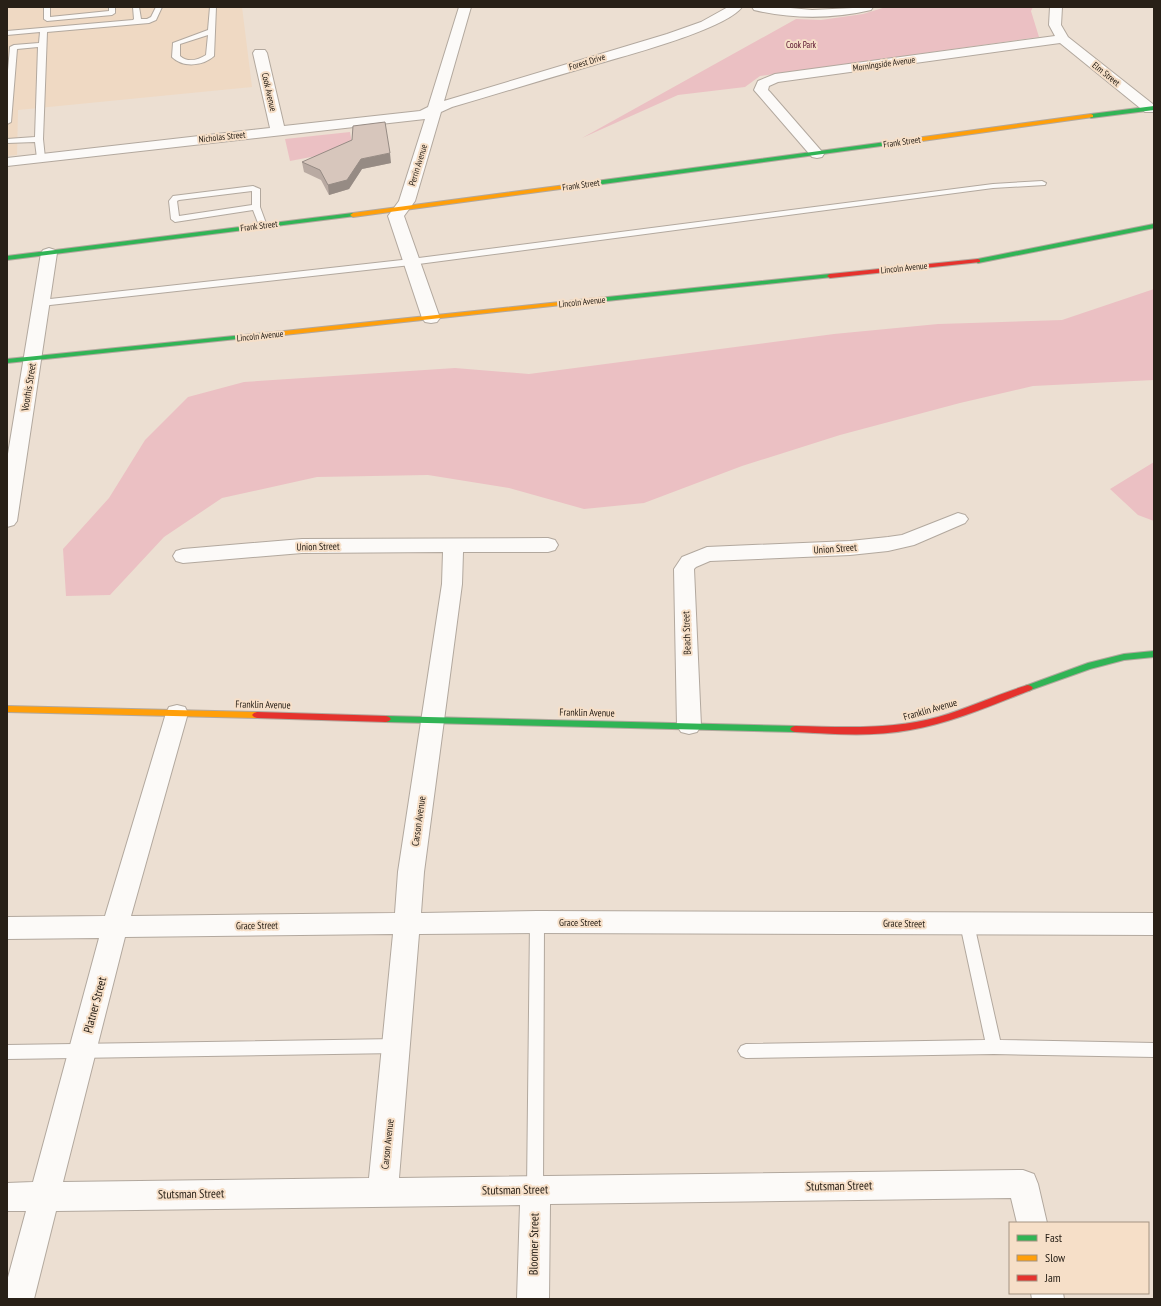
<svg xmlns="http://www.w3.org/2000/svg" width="1161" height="1306" font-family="'PT Sans Narrow',sans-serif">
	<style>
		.built { fill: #efd9c3 }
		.green { fill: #ebc0c3 }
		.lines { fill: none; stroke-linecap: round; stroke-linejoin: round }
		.lane-casing { stroke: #b2a89e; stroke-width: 2 }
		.street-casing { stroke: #b2a89e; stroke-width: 2 }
		.fast-casing { stroke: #b2a89e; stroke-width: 2 }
		.slow-casing { stroke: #b2a89e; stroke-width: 2 }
		.jam-casing { stroke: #b2a89e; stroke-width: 2 }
		.lane { fill: #fcfaf8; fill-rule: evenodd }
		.street { fill: #fcfaf8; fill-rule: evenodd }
		.fast { fill: #30b455; fill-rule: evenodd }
		.slow { fill: #ff9f0a; fill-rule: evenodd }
		.jam { fill: #e5322d; fill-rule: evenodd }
		.wall { fill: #b9aaa2 }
		.shaded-wall { fill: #968b84 }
		.building { fill: #d7c6bc; stroke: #968b84 }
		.labels { text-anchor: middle; stroke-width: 4; stroke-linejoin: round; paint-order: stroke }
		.far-park-label { font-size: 9px; fill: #560f2b; stroke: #f6dfc8 }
		.far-street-label { font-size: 9px; fill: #282017; stroke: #f6dfc8 }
		.street-label { font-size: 10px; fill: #282017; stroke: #f6dfc8 }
		.near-street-label { font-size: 12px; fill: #282017; stroke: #f6dfc8 }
	</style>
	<rect width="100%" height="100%" fill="#ecdfd2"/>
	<path class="built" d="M7 7H242L252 87 18 110 17 155 7 156Z"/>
	<path class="green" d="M886 7H1033L1031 11 1039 37 760 76 745 87 678 95 582 138 796 19 821 20 863 14Z
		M350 132 353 149 290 161 285 139Z
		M1154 289V380L1033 386 960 403 840 435 742 466 644 503 584 509 509 488 428 475 317 477 222 498 164 537 110 595 66 596 63 549 109 498 145 440 188 397 244 382 455 368 529 374 834 334 938 324 1062 320Z
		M1154 462V521L1138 515 1110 489Z"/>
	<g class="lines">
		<g class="lane-casing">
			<path id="lane" d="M44 7H50V17L109 11V7H115V13L112 15 47 21 44 19Z
				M133 7H139L141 19H147L151 17 156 7H162L156 20 149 23 47 32 43 139 45 158 41 160 37 158 35 142 7 143V139L35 137 38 47 17 49 11 122 7 124V82L10 47 14 45 39 43 40 32 7 35V31L133 20 134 19Z
				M210 7H216L214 56C203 66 183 68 172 57L173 43 208 30ZM208 35 206 55C198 60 188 63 180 56V44Z
				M1042 181 1046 183 1045 185 993 188 411 265 41 306 36 303 41 300 411 259 993 184Z
				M253 186 260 189V207L267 226 266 228H260L253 210 175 222 171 219 169 201 173 196ZM252 191V205L179 216 177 201 179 200Z
				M537 916 542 918 544 922 543 1190 541 1195 535 1198 529 1195 527 1190 530 922 532 918Z
				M967 918 972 920 974 924 1000 1040 1154 1043V1057L994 1054 746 1058 741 1056 738 1051 741 1046 746 1044 985 1040 960 924 962 920Z
				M397 1039 402 1041 405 1046 402 1051 397 1053 7 1059V1045Z"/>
		</g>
		<g class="street-casing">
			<path id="street" d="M459 7H471L444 101 667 34 701 22 728 7H742C726 30 617 58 587 67 542 80 497 94 452 107L441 112 415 201 404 216 440 318 437 322 431 323 425 322 422 318 388 216 399 201 425 119 7 166V158L270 128 253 53 255 50H265L267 53 284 126 420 111 428 107Z
				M752 7H780L812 10 873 7 871 10C833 19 792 19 754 10Z
				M1050 7H1062L1061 25 1068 37 1154 105V112H1145L1060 43 778 82 769 86 768 90 770 92 824 154 822 157 817 158 812 157 754 90 758 81 775 74 1055 36 1049 25Z
				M49 248 55 250 57 253 17 521 14 525 7 527V460L41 253 43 250Z
				M958 513 965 515 968 519 965 523 914 545 888 551 850 555 710 561 696 567 694 569 701 726 697 732 689 734 681 732 677 726 674 569 682 557 707 547 850 541 888 537 902 535Z
				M548 538 555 540 558 545 555 550 548 552H463L462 584 424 872 421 913 537 911 1154 913V935L537 933 419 934 399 1178 1023 1170 1034 1174 1038 1184 1047 1223H1017L1011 1198 550 1204 549 1299H517L520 1205 56 1211 34 1299H7V1281L26 1211H7V1183L33 1182 99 938 7 939V917L105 916 166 713 169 707 177 705 185 707 188 713 131 916 395 913 398 872 442 584 443 552 302 553 183 563 176 561 173 556 176 551 183 549 302 539ZM393 934 369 1178 63 1182 125 937Z
				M1031 1293H1063L1064 1299H1032Z"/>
		</g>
		<g class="fast-casing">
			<path id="fast" d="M1154 106V110L1091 118 1088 116 1091 114Z
				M901 140 903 141V143L581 187 578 185 581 183Z
				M353 213 356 215 355 216 7 260V256Z
				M1154 224V228L978 263 975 261 978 259Z
				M830 274 833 276 832 277 569 305 566 303 569 301Z
				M284 331 286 332V334L7 363V359Z
				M1154 651V657L1124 660 1090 669 1028 691 1023 688 1025 686 1088 663 1124 654Z
				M386 716 795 726 798 727 800 729 798 731 795 732 386 722 383 721 381 719 383 717Z"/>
		</g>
		<g class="slow-casing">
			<path id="slow" d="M1091 114 1093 115V117L901 144 898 142 901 140Z
				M581 183 584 185 583 186 353 217 350 215 353 213Z
				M569 301 572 303 571 304 284 335 280 333 284 331Z
				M7 706 257 712 260 713 262 715 260 717 257 718 7 712Z"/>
		</g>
		<g class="jam-casing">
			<path id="jam" d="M978 259 980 260V262L830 278 827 276 830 274Z
				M1028 685 1031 686 1033 688 1031 690C992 705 952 723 910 730 872 737 833 734 795 732L792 731 790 729 792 727 795 726C843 727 892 730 938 717 969 708 998 694 1028 685Z
				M257 712 386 716 389 717 391 719 389 721 386 722 257 718 254 717 252 715 254 713Z"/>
		</g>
		<use href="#lane" class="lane"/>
		<use href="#street" class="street"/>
		<use href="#fast" class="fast"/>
		<use href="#slow" class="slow"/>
		<use href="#jam" class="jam"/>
	</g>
	<path class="wall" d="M302 162 391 163 362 169 349 189 329 195 321 180 304 172Z"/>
	<path class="shaded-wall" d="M390 153 391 163 362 169 349 189 329 195 328 185 361 159Z"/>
	<path class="building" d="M385 122 390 153 361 159 347 180 328 185 320 170 302 162 352 140 353 126Z"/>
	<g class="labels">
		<g class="far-park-label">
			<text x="801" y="48">Cook Park</text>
		</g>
		<g class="far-street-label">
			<text transform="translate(587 62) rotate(-17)" y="3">Forest Drive</text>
			<text transform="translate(884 64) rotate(-8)" y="3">Morningside Avenue</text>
			<text transform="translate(1106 74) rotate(39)" y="3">Elm Street</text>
			<text transform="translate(269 92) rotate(77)" y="3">Cook Avenue</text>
			<text transform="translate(222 137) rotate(-6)" y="3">Nicholas Street</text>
			<text transform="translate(902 142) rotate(-8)" y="3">Frank Street</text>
			<text transform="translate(418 165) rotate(-73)" y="3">Perrin Avenue</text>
			<text transform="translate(581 185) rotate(-8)" y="3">Frank Street</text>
			<text transform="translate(259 226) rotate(-7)" y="3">Frank Street</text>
			<text transform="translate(904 268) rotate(-6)" y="3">Lincoln Avenue</text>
			<text transform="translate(582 302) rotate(-6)" y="3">Lincoln Avenue</text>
			<text transform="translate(260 336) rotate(-6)" y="3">Lincoln Avenue</text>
		</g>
		<g class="street-label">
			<text transform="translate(28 387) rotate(-81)" y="4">Voorhis Street</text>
			<text transform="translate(318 546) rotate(-1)" y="4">Union Street</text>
			<text transform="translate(835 548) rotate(-4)" y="4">Union Street</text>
			<text transform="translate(686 633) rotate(-92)" y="4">Beach Street</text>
			<text transform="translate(263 704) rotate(1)" y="4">Franklin Avenue</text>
			<text transform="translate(930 709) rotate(-16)" y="4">Franklin Avenue</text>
			<text transform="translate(587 712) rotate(1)" y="4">Franklin Avenue</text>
			<text transform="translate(418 821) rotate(-82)" y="4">Carson Avenue</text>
			<text x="580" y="926">Grace Street</text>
			<text transform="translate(904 923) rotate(1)" y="4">Grace Street</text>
			<text transform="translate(257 925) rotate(-1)" y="4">Grace Street</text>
			<text transform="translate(387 1144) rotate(-84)" y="4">Carson Avenue</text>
		</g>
		<g class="near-street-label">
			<text transform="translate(95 1005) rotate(-75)" y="4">Platner Street</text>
			<text transform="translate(839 1186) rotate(-1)" y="4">Stutsman Street</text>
			<text transform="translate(515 1190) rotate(-1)" y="4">Stutsman Street</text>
			<text transform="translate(191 1194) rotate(-1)" y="4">Stutsman Street</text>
			<text transform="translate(534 1244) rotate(-89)" y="4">Bloomer Street</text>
		</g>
	</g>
	<rect width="1161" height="1306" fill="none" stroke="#282017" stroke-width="16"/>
	<rect x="1009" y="1222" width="140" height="72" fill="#f6dfc8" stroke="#a49381"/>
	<rect x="1017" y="1235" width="20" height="6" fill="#30b455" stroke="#a49381"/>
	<text x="1045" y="1242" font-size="12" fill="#282017">Fast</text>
	<rect x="1017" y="1255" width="20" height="6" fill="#ff9f0a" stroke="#a49381"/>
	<text x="1045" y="1262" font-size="12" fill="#282017">Slow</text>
	<rect x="1017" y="1275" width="20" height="6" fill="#e5322d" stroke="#a49381"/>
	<text x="1045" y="1282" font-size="12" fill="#282017">Jam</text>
</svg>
